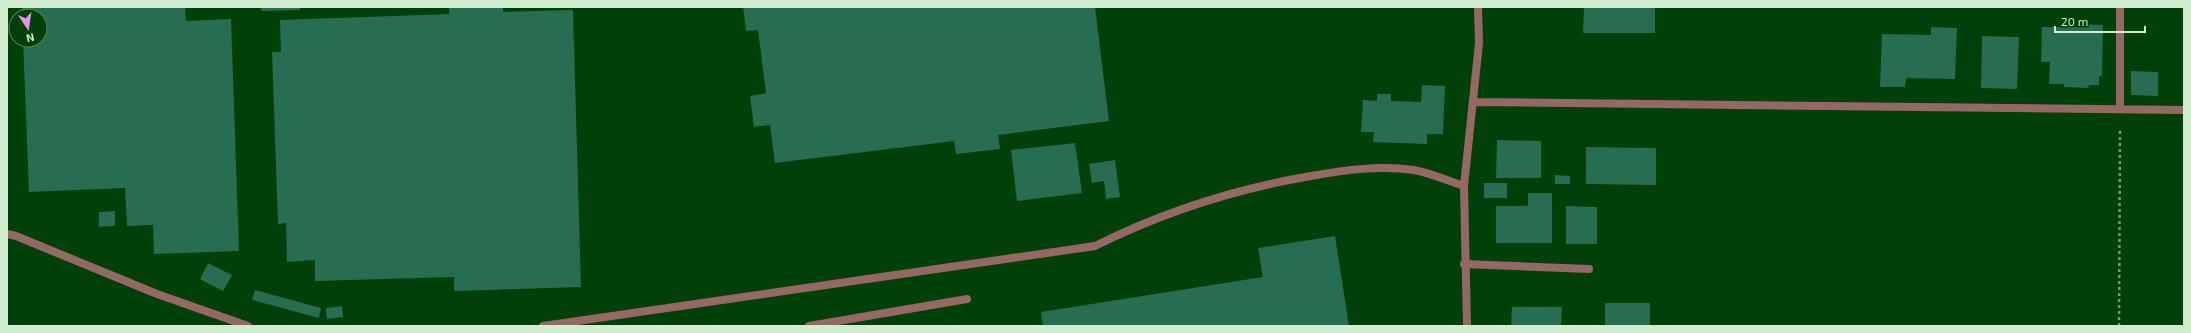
<svg xmlns="http://www.w3.org/2000/svg" width="2191" height="333" font-family="'Exo 2',sans-serif">
	<style>
		.building { fill: #276d52 }
		.lines { fill: none; stroke-linecap: round; stroke-linejoin: round }
		.path { stroke: #6f9d72; stroke-width: 2.5; stroke-dasharray: 3 3; stroke-linecap: butt }
		.service { stroke: #956865; stroke-width: 8 }
		.minor { stroke: #956865; stroke-width: 8 }
	</style>
	<rect width="100%" height="100%" fill="#014109"/>
	<path class="building" d="M22 7H185L186 21 231 19 239 251 154 254 153 225 127 226 125 188 29 192 23 40H40V16H22Z
		M261 7H300V10L261 11Z
		M449 7H503V12L573 10 581 287 454 291V277L315 281V260L287 262 286 223 278 224 272 52H281L280 20 449 14Z
		M743 7H1095L1109 121 998 135 1000 149 956 154 954 141 775 163 770 125 754 127 750 96 766 93 758 30 746 31Z
		M1584 7H1655V33H1583Z
		M2079 24 2103 25 2102 76H2099V85H2089L2088 88 2064 87V84H2049L2050 62H2041L2042 27H2079Z
		M1931 27 1957 28 1955 79 1906 78 1905 87H1880L1882 34 1931 35Z
		M1982 36 2019 37 2017 89 1981 88Z
		M2131 71 2158 72V96L2131 95Z
		M1422 85 1445 86 1443 134H1427V144L1373 142 1374 132H1361L1363 100 1377 101V94H1391V101L1421 102Z
		M1497 140 1541 141V178H1496Z
		M1075 143 1082 193 1017 201 1011 150Z
		M1586 147 1656 148V185L1586 184Z
		M1115 160 1120 197 1106 199 1104 181 1092 183 1089 164Z
		M1555 175 1570 176V184H1555Z
		M1484 183H1507V198H1484Z
		M1528 193H1552V243H1496V206H1528Z
		M1566 206 1597 207V244H1566Z
		M115 211V226L99 227V212Z
		M1335 236 1349 326H1043L1041 312 1263 277 1258 248Z
		M208 263 232 275 223 291 200 279Z
		M255 290 321 308 319 318 252 300Z
		M1605 303H1650V326H1605Z
		M342 306 343 317 327 319 326 308Z
		M1512 307H1562L1561 326H1511Z"/>
	<g class="lines">
		<path class="path" d="M2119 326 2120 129"/>
		<path class="service" d="M7 234 16 236 157 294 248 326
			M543 326 1095 246C1165 211 1234 189 1311 176 1345 170 1380 165 1414 170 1431 173 1448 181 1464 186
			M809 326 967 299"/>
		<path class="minor" d="M1473 102 2184 110
			M2120 109V7
			M1464 264 1589 269
			M1467 326 1464 186 1479 43 1478 7"/>
	</g>
	<rect width="2191" height="333" fill="none" stroke="#d0eecf" stroke-width="16"/>
	<g transform="translate(28 28) rotate(167)"><circle r="19" fill="#014109" stroke="#548658"/>
	<path d="M0-3L7 15L0 10L-7 15Z" fill="#ef8bf7"/>
	<text y="-6" font-size="11" font-weight="bold" text-anchor="middle" fill="#d0eecf">N</text>
	</g>
	<path d="M2055 26v6h90v-6" fill="none" stroke="#d0eecf" stroke-width="2"/>
	<text x="2061" y="26" font-size="12" fill="#d0eecf" stroke="#014109" stroke-width="3" paint-order="stroke">20 m</text>
</svg>
